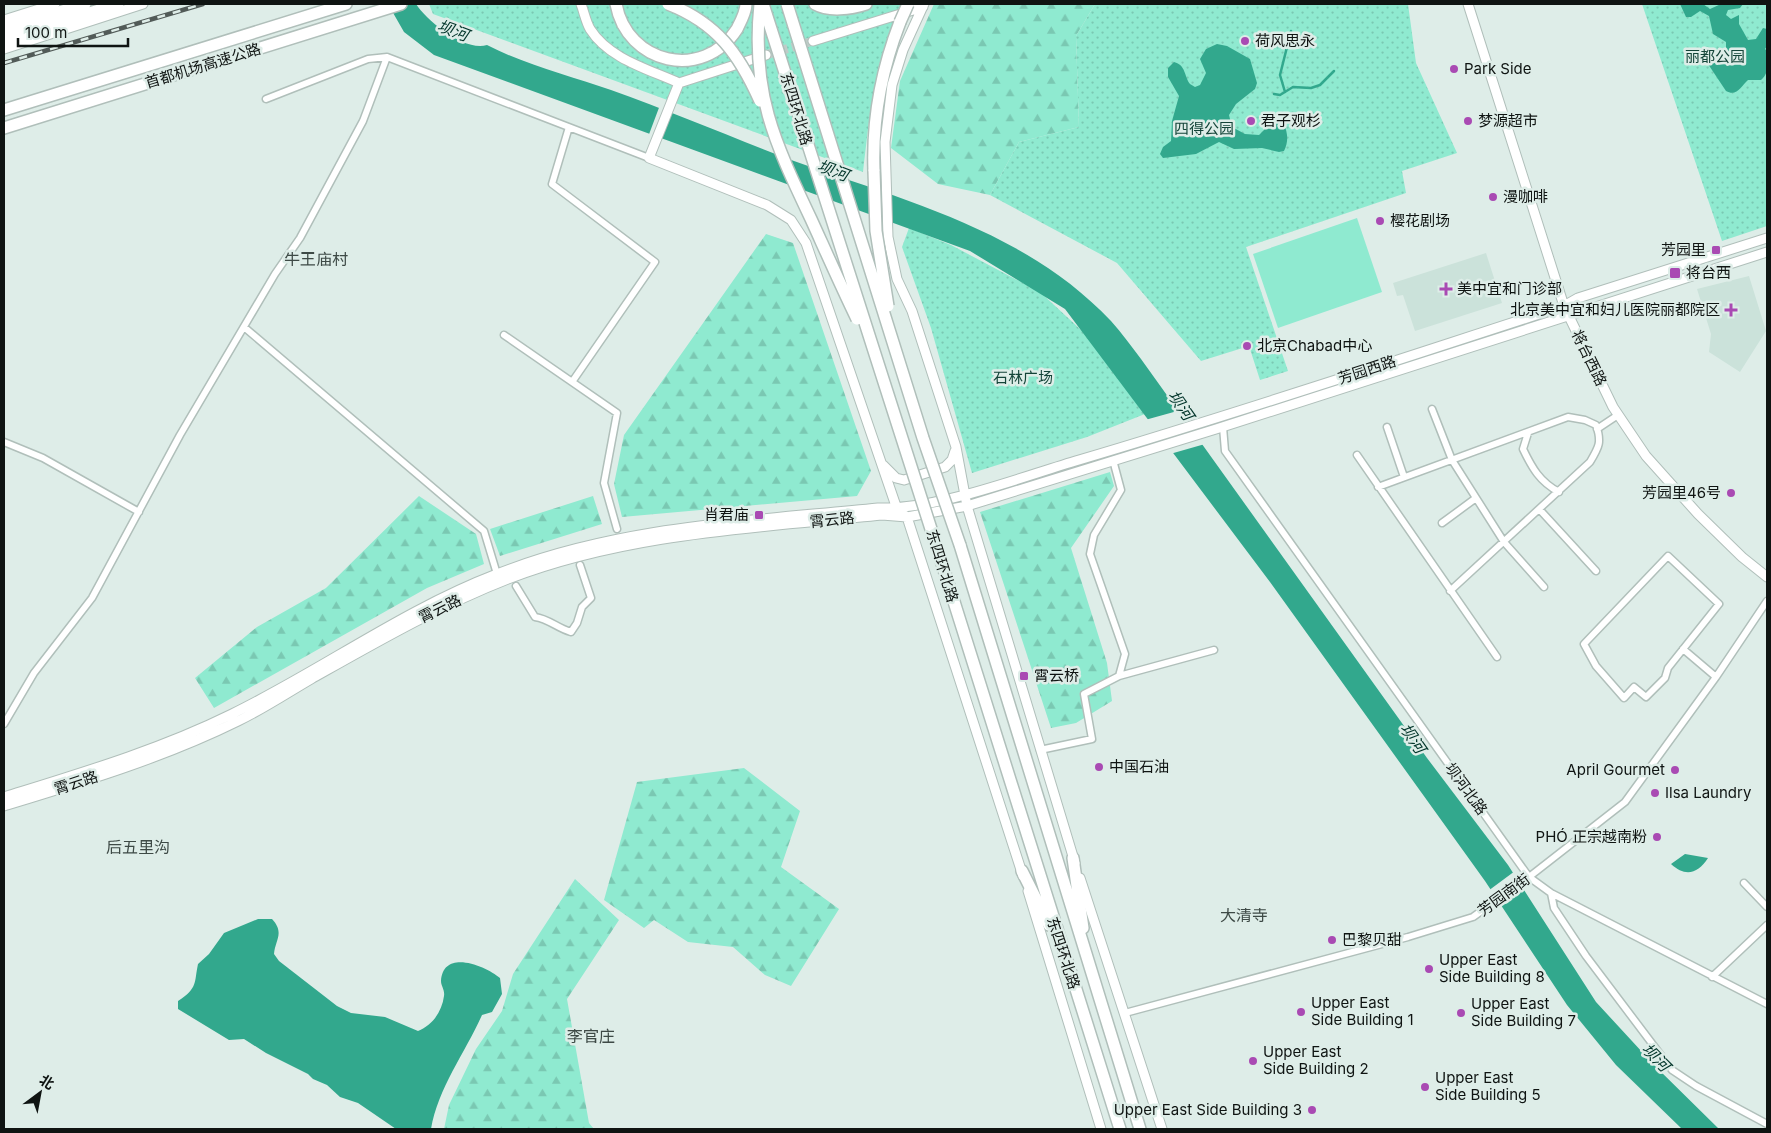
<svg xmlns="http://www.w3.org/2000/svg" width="1771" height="1133" font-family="Inter,'Noto Sans SC',sans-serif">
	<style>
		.built { fill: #cbe2da }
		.green { fill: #8fead0 }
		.forest { fill: url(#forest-firs) }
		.park { fill: url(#park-dots) }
		.water { fill: #32a88d }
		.pier { fill: #deede8 }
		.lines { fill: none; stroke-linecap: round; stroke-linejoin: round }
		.stream { stroke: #32a88d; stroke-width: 2.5 }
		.secondary-tunnel { stroke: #bfccc8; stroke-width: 9; stroke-dasharray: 9 4.5; stroke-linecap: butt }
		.street-casing { stroke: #b0bfba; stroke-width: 9 }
		.secondary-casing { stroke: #b0bfba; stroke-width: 11 }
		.highway-casing { stroke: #b0bfba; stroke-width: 14 }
		.street { stroke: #fff; stroke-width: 6 }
		.secondary { stroke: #fff; stroke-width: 9 }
		.highway { stroke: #fff; stroke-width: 11 }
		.rail-casing { stroke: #525b58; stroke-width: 4.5 }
		.rail { stroke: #deede8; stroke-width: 2.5; stroke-dasharray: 8; stroke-linecap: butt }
		.highway-bridge-casing { stroke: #b0bfba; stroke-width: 14; stroke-linecap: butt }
		.highway-bridge { stroke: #fff; stroke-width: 11 }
		.poi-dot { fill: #a94ab3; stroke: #deede8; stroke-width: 2 }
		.labels { text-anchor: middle; stroke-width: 5; stroke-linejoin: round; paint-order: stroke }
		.poi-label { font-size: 15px; fill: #0f1412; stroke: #deede8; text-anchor: start }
		.park-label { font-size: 15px; fill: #134438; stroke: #deede8 }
		.street-label { font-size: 15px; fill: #0f1412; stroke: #deede8 }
		.water-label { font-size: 16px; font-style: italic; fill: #003429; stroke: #deede8 }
		.neighbourhood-label { font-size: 16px; fill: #3e4a46; stroke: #deede8 }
	</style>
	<defs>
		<pattern id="forest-firs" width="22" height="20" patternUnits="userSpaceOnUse" patternTransform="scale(1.25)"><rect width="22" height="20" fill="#8fead0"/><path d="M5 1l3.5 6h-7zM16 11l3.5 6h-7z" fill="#7ac8b2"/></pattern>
		<pattern id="park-dots" width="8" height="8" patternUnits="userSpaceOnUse" patternTransform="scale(1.25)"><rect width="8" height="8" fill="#8fead0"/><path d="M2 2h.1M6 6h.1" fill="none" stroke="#7ac8b2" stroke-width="1.8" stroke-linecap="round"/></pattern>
	</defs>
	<rect width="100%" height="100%" fill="#deede8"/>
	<path class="built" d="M1486 253 1502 303 1415 331 1403 295 1397 296 1393 283Z
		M1749 276 1766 331 1740 372 1709 352 1711 334 1697 289Z"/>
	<path class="green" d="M1357 218 1382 292 1278 328 1253 254Z"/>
	<path class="forest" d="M934 4H1095L1076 36 1079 127 1019 142 990 195 938 184 891 148 900 81Z
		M766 234 793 243 871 471 857 496 622 517 614 484 624 435Z
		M1110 472 1114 486 1071 548 1107 663 1112 701 1076 723 1051 728 980 512Z
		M419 496 476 534 484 564 427 588 214 708 195 678 257 627 326 588Z
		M593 496 602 524 500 556 490 529Z
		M744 768 800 811 781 867 839 909 791 986 765 975 733 947 688 942 654 920 644 928 604 900 637 782Z
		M575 879 619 920 567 999 589 1123 594 1129H444L449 1105 476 1049 502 1011 513 974Z"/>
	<path class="park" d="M429 4H903C874 55 870 115 863 172L433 14Z
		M1095 4H1408L1416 63 1457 153 1402 171 1406 193 1246 247 1288 371 1260 380 1249 346 1201 361 1117 263 990 195 1019 142 1079 127 1076 36Z
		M1642 4H1767V226L1722 241Z
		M909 228 951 245 1040 292 1093 341 1150 412 1087 437 972 473 931 328 902 247Z"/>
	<path class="water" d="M388 4H416C427 21 465 52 487 45 526 65 570 76 611 90 673 112 733 138 794 161 906 201 1026 231 1111 321 1122 333 1131 346 1141 359L1427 758 1508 865 1596 1002 1655 1066 1719 1129H1682L1616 1065 1567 1005 1485 881 1270 582 1065 309 970 251 434 55 404 32Z
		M1680 4H1703L1710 9 1721 4H1743L1740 8 1728 10 1726 15 1731 19 1739 15V24L1748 40 1756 39 1763 28 1767 29V46L1765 49 1767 51C1767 61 1770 73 1761 80H1748C1741 86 1737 97 1726 91L1706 61 1726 48V42L1713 34 1709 16 1700 11 1691 17H1686Z
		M1217 44 1227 46 1250 59 1257 83 1255 89 1236 104 1229 115 1232 127 1245 134 1259 135 1264 130 1271 113H1274C1286 121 1291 138 1284 151L1279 152 1262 148 1234 149 1219 142 1196 154 1163 158 1160 154 1163 147 1171 141 1172 121 1179 96 1168 77V68L1174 62C1186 65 1184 76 1190 84L1195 87 1200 85 1206 73 1200 59 1206 49Z
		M1685 854 1708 858C1698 874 1685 877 1671 864Z
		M258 919H272C285 933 275 940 274 954L279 961 337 1006 351 1013 385 1017 418 1031C433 1025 442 1011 444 996 445 990 441 986 441 981 443 948 486 966 500 978L502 994 492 1012 482 1015C465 1053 438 1088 431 1129H396L358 1103 340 1097 327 1085 313 1079 308 1074 266 1053 244 1039 229 1040 178 1009V1001C198 988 194 983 198 964L209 954 224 933Z"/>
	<path class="pier" d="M660 105 672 110 660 142 648 137Z
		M1181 410 1205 444 1170 454 1145 420Z
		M1515 871 1526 887 1499 906 1488 891Z"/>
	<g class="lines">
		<path class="stream" d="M1285 92 1280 75 1291 31
			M1274 94 1280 95 1293 87 1311 88 1320 85 1334 71"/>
		<path class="secondary-tunnel" d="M766 55 813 41"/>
		<g class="street-casing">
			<path id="street" d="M266 99 368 59 387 57
				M569 127 552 184 655 262 572 382
				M244 327 484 531 497 574
				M504 335 617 413 604 483 617 529
				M1432 409 1452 460 1504 542 1544 587
				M1223 427 1225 451 1529 877 1551 893 1767 1004
				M1387 427 1404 477
				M1597 429 1618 415
				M1528 433 1523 449C1532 468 1540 482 1559 492
				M4 442 43 458 139 512
				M1357 455 1497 657
				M1378 487 1568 417 1585 420 1596 425C1602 442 1599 447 1590 462L1450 591
				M1540 510 1596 571
				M1442 523 1476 498
				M1668 556 1719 604 1668 668 1665 678 1646 697 1634 687 1624 698 1596 666 1584 644Z
				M516 586 535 617C549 619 557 628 571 632L577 623 582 607 591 598 580 565
				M1683 649 1716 677
				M1119 676 1214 650
				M4 724 34 673 92 598 180 435 275 274 300 238 363 121 387 57 649 158
				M1040 750 1092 739 1084 694 1119 676 1125 654 1090 554 1094 535 1121 490 1113 460
				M1744 883 1767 907
				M1551 893 1554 908 1586 956 1672 1070 1696 1086 1767 1124
				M1712 977 1767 925
				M1125 1013 1408 937 1473 917 1529 877 1625 802 1716 677 1767 601"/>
		</g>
		<g class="secondary-casing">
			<path id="secondary" d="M581 4C584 12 586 22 590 29 609 59 648 69 679 83L766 55
				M924 4 903 50 892 85 885 142 888 237 897 279 912 311 956 447 967 506 1075 863
				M1468 4 1564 306 1613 407 1646 456 1698 514 1742 557 1767 577
				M4 20 55 4
				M813 41 923 7
				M4 49 143 4
				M679 83 649 158 767 205 791 220 806 243 897 509 907 517 1023 876
				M883 465 896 478 904 480 945 467 952 460 955 451
				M4 797C81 773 159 750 232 714 322 670 403 610 497 574 618 526 750 521 878 508 937 510 1021 477 1079 460 1242 412 1403 358 1564 306L1578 298 1767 238
				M4 806C83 782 163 758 238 721 263 709 287 693 311 679 375 643 439 606 508 579 627 533 756 528 882 515L907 517 967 506 1216 429 1767 252
				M1080 878 1162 1129
				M1028 891 1101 1129"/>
		</g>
		<g class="highway-casing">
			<path id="highway" d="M616 4C627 64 703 82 737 29 741 21 746 12 746 4
				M815 4C829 12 851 9 866 4
				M4 29 85 4
				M4 40 118 4
				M4 110 346 4
				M4 128 401 4
				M874 171C872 119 881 71 900 22
				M960 545 1140 1129
				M939 554 1120 1129
				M1073 858 1083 928
				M1022 871 1049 925"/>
		</g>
		<use href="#street" class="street"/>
		<use href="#secondary" class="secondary"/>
		<use href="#highway" class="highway"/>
		<g class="rail-casing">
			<path id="rail" d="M4 63 203 4"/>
		</g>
		<use href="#rail" class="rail"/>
		<g class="highway-bridge-casing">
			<path id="highway-bridge" d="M668 4C717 23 739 54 760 101
				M760 4C751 92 774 141 811 219 826 252 841 286 857 319
				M763 4 939 554
				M787 4 923 438 960 545
				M900 22 908 4
				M874 171 876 231 888 306"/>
		</g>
		<use href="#highway-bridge" class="highway-bridge"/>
	</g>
	<g class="poi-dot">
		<circle cx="1245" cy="41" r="5"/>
		<circle cx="1454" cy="69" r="5"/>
		<circle cx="1251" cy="121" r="5"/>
		<circle cx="1468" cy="121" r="5"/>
		<circle cx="1493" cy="197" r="5"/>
		<circle cx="1380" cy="221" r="5"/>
		<rect x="1711" y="245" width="10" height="10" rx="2.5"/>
		<rect x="1669" y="267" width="12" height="12" rx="2.5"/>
		<path d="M1443.5 281.5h5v5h5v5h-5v5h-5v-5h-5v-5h5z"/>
		<path d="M1728.5 302.5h5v5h5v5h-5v5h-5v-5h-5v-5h5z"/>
		<circle cx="1247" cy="346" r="5"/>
		<circle cx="1731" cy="493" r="5"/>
		<rect x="754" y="510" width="10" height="10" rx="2.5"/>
		<rect x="1019" y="671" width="10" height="10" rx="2.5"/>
		<circle cx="1099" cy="767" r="5"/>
		<circle cx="1675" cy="770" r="5"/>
		<circle cx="1655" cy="793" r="5"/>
		<circle cx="1657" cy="837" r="5"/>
		<circle cx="1332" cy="940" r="5"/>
		<circle cx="1429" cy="969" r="5"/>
		<circle cx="1301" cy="1012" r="5"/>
		<circle cx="1461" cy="1013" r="5"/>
		<circle cx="1253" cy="1061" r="5"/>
		<circle cx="1425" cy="1087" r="5"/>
		<circle cx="1312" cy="1110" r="5"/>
	</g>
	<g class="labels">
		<g class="poi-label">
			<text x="1255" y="46">荷风思永</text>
			<text x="1464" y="74">Park Side</text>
			<text x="1261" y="126">君子观杉</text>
			<text x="1478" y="126">梦源超市</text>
			<text x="1503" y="202">漫咖啡</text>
			<text x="1390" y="226">樱花剧场</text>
			<text x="1706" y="255" text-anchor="end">芳园里</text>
			<text x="1686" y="278">将台西</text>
			<text x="1457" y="294">美中宜和门诊部</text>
			<text x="1720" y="315" text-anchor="end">北京美中宜和妇儿医院丽都院区</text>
			<text x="1257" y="351">北京Chabad中心</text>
			<text x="1721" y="498" text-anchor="end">芳园里46号</text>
			<text x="749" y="520" text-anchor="end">肖君庙</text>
			<text x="1034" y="681">霄云桥</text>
			<text x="1109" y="772">中国石油</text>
			<text x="1665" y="775" text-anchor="end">April Gourmet</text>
			<text x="1665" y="798">Ilsa Laundry</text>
			<text x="1647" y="842" text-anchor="end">PHÓ 正宗越南粉</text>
			<text x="1342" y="945">巴黎贝甜</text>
			<text x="1439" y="965">Upper East<tspan x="1439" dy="17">Side Building 8</tspan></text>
			<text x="1311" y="1008">Upper East<tspan x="1311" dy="17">Side Building 1</tspan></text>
			<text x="1471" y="1009">Upper East<tspan x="1471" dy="17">Side Building 7</tspan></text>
			<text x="1263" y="1057">Upper East<tspan x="1263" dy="17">Side Building 2</tspan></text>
			<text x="1435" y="1083">Upper East<tspan x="1435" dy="17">Side Building 5</tspan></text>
			<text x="1302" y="1115" text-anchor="end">Upper East Side Building 3</text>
		</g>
		<g class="park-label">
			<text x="1715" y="62">丽都公园</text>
			<text x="1204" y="134">四得公园</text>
			<text x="1023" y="383">石林广场</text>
		</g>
		<g class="street-label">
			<text transform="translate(203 66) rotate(-17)" y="5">首都机场高速公路</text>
			<text transform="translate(796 109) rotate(73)" y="5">东四环北路</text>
			<text transform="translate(1589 358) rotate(64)" y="5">将台西路</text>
			<text transform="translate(1367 370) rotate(-18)" y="5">芳园西路</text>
			<text transform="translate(832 520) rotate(-6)" y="5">霄云路</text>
			<text transform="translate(942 566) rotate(73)" y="5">东四环北路</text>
			<text transform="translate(440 609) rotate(-26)" y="5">霄云路</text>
			<text transform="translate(76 783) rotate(-18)" y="5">霄云路</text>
			<text transform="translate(1466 789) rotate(54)" y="5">坝河北路</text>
			<text transform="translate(1504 895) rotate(-36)" y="5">芳园南街</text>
			<text transform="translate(1063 953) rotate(72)" y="5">东四环北路</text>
		</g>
		<g class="water-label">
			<text transform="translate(453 30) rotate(20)" y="6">坝河</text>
			<text transform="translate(833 170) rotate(20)" y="6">坝河</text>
			<text transform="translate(1181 405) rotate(55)" y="6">坝河</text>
			<text transform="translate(1413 738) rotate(55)" y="6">坝河</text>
			<text transform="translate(1656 1057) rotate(45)" y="6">坝河</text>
		</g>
		<g class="neighbourhood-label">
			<text x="316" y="265">牛王庙村</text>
			<text x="138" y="853">后五里沟</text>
			<text x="1244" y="921">大清寺</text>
			<text x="591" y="1042">李官庄</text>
		</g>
	</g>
	<rect width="1771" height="1133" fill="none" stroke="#0f1412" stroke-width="10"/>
	<g transform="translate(40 1093) rotate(32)" stroke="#deede8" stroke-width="4" paint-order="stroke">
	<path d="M0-4L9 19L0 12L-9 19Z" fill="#0f1412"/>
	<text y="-8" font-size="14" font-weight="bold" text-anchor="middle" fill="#0f1412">北</text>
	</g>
	<path d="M18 38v8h110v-8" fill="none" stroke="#0f1412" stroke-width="2.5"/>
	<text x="25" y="38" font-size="15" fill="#0f1412" stroke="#deede8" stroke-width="4" paint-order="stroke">100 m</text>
</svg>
